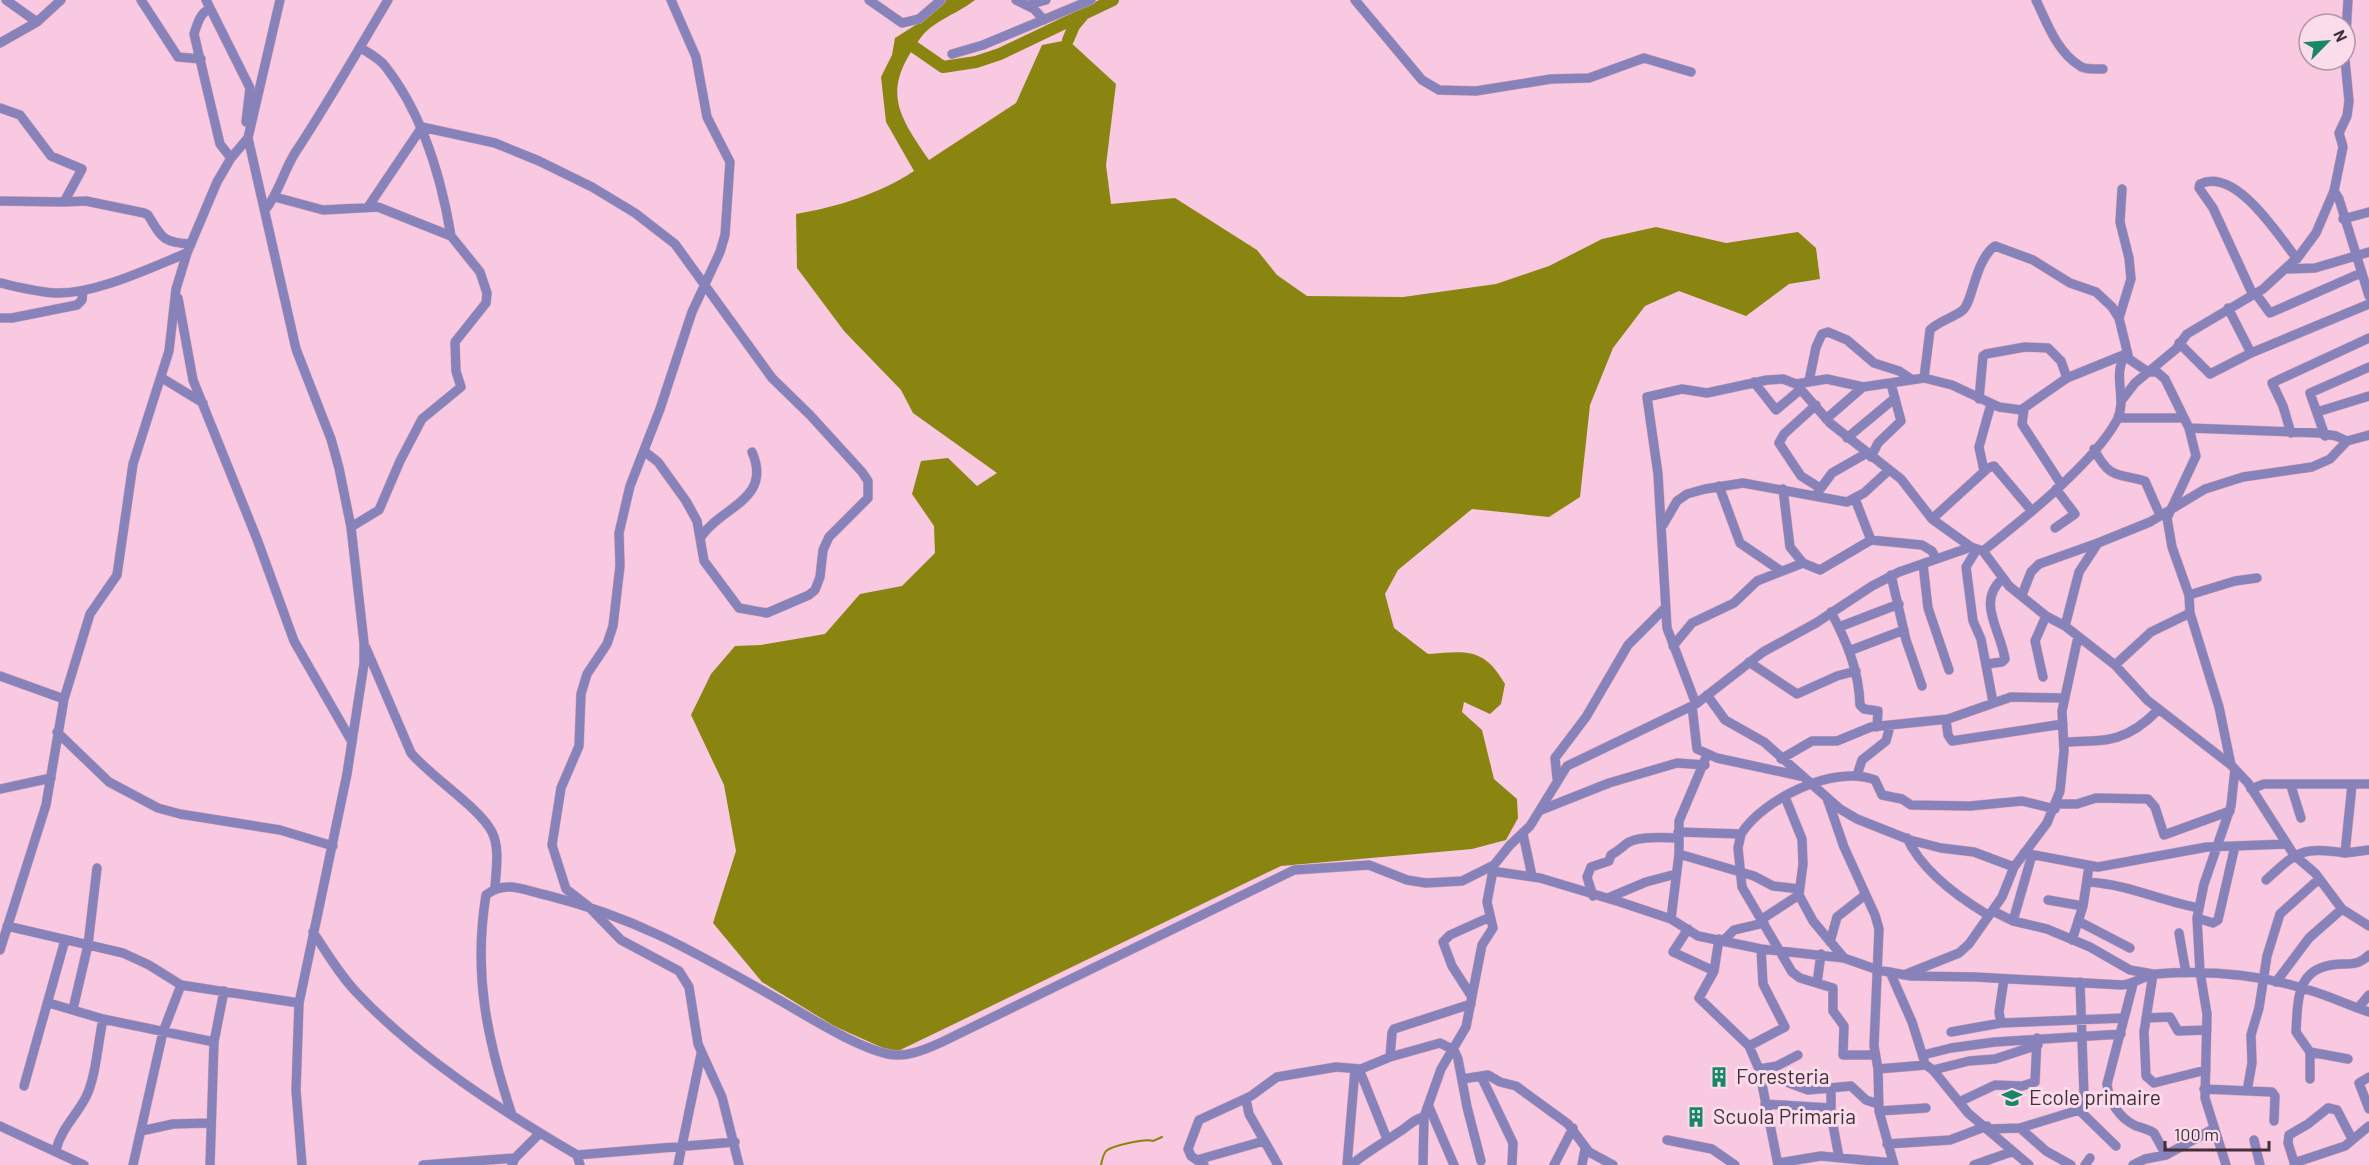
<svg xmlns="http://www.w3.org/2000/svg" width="2369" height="1165" font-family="Barlow,sans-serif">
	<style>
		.water { fill: #8a8511 }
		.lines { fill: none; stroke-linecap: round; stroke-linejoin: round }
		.stream { stroke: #8a8511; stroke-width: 2 }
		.river { stroke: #8a8511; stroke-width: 12 }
		.minor-casing { stroke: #d1a6bc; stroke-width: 10 }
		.minor { stroke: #8783ba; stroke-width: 9 }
		.labels { text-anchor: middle; stroke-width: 6; stroke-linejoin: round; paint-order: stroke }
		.poi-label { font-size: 21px; fill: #422f38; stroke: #fadceb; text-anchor: start }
	</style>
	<rect width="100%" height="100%" fill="#f9c8e1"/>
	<path class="water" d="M943 0H975C959 13 935 20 922 36 882 89 895 111 929 160L1016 103 1042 45 1068 40 1116 84 1106 165 1111 204 1175 198 1257 250 1277 275 1307 296 1403 297 1496 284 1549 266 1602 239 1656 227 1726 243 1798 232 1816 248 1820 279 1789 284 1746 316 1679 291 1645 306 1613 348 1590 405 1580 497 1549 517 1472 509 1398 570 1385 594 1394 628 1428 654C1466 651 1484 647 1505 684L1501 704 1490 714 1464 702 1462 712 1482 730 1494 779 1517 799 1518 818 1506 840 1472 849 1281 866 894 1053 834 1026 762 982 713 923 736 851 724 785 691 715 711 674 735 646 761 645 825 634 860 594 902 586 935 553 934 526 912 494 921 461 948 458 977 486 997 473 913 413 901 390 844 331 797 268 796 214C837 207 879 194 914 171L886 122 881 77 892 55 895 38 925 19Z"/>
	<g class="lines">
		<path class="stream" d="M1101 1165C1102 1160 1103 1155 1106 1151 1111 1146 1146 1138 1153 1141L1162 1137"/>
		<path class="river" d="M904 40 943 67 976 62 1000 54 1113 0
			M1068 40 1074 26 1084 14"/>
		<g class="minor-casing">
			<path id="minor" d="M141 0 178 57 201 59
				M206 0 250 88 246 122
				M280 0 248 138 296 349 331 439 339 468 351 527 364 643V664L347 774 299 1003 296 1090 302 1165
				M671 0 696 57 707 117 730 162 725 235 720 252 692 312 660 409 630 486 619 533 620 566 613 626 607 644 587 674 581 694 579 746 561 788 552 845 566 889 588 906 621 940 679 971 689 987 698 1044 722 1097 739 1165
				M869 0 902 23 919 19 941 0
				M1016 0 1034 9 1044 20
				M1355 0 1422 80 1439 90 1476 91 1551 79 1589 78 1644 58 1691 72
				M2036 0C2047 23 2057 52 2080 66 2085 70 2096 69 2103 69
				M1028 5 1046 0
				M210 9C200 12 197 25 194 34L220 144 231 158
				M37 22 61 0
				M0 43 37 22 6 0
				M360 47C368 53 379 58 385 66 423 114 441 176 451 236
				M2345 51 2348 0
				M952 54 983 45 1091 0
				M0 108 20 115 51 156 82 169 64 202 0 201
				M422 127 495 143 539 161 592 187 635 213 675 244 772 378 810 415 862 472 868 481V498L829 537 823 550 820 577 815 590 809 595 767 613 739 608 704 561 697 521 686 501 658 462 644 451
				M2122 189 2120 222 2129 258 2131 279 2119 318 2129 359 2148 372H2157L2165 379 2189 428 2196 456 2167 518 2172 547 2189 595 2190 613 2219 707 2231 765
				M2334 191 2339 199 2369 296
				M275 197 323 210 378 207 451 236 480 272 487 293 486 303 455 342 456 371 461 387 422 419 400 461 379 510 351 527
				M64 202 86 201 144 213 148 215C162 238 163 243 191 244
				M368 207 422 127
				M265 210C279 193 283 172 295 153 328 103 357 52 388 0
				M2343 219 2369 212
				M2288 269 2315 268 2369 252
				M0 283C18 287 37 292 55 293 94 295 150 268 187 253
				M2256 294 2270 313 2361 273
				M2253 295 2213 208 2199 188 2200 184C2236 167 2278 235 2297 259
				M178 298 193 380 257 539 294 641 352 742
				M2228 308 2251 353
				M0 318H12L77 305 82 300 83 291
				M2179 343 2210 374 2251 353 2369 304
				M162 378 203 403
				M1924 378 1930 330C1939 321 1953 318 1963 310 1973 301 1975 260 1995 246L2033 260 2070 283 2096 292 2112 307 2119 318
				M1809 381 1816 347 1822 334 1828 332 1847 340 1874 363 1899 371 1911 379
				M1754 382 1776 410 1801 389
				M1796 384 1827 379 1863 387 1924 378 1952 385 1999 407 2021 410 2067 378 2126 354
				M1979 399 1983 356 1986 354 2025 347 2048 348 2061 361 2067 378
				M2121 401 2135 383 2176 349 2187 334 2263 289 2299 256 2316 233 2334 191 2343 147 2339 133 2347 116 2349 101 2345 60
				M1816 405 1784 434 1779 443 1801 476 1820 488
				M2024 409 2022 424 2061 484
				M2317 412 2369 396
				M2118 418H2182
				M1826 419 1863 387
				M2189 428 2319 433 2336 436 2347 441
				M2291 433 2283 406 2272 383 2369 338
				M2325 436 2310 393 2369 367
				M1847 438 1895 398
				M2094 449C2110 480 2117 473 2145 481L2160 515
				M1871 457 1878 443 1901 421 1891 384
				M1984 471 1979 447 1991 404
				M1719 486 1740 543 1781 571
				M1783 489 1790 547 1803 563
				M1818 492 1832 473 1867 453
				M1855 499 1871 540
				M1932 519 1988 468 1994 466 2031 510
				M1663 525 1677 501 1687 494 1705 489 1743 483 1847 502 1864 493 1888 471
				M2055 528 2075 514 2056 489
				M701 537C720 507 773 500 752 452
				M1977 549 1966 567 1973 621 1981 639 1993 702
				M1983 551C2021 521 2094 463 2117 420 2128 398 2111 375 2126 354
				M1923 564 1928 608 1949 670
				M1891 575 1906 640 1922 686
				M2022 595 2031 572 2039 564 2098 543
				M2189 595 2235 581 2257 578
				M1831 612C1847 642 1859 671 1860 705L1864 709 1878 711 1877 727
				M2065 626 2079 572 2098 543 2150 522 2205 489 2243 477 2312 467 2330 459 2347 441 2369 435
				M1839 627 1899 604
				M1673 646 1692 623 1734 603 1757 581 1803 563 1820 570 1871 540 1922 545 1932 551 1936 559
				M366 648 411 753C431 777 480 808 492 832 500 848 496 870 495 888
				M1849 651 1904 630
				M1749 662 1797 694 1837 676 1856 671
				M1987 664 2002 662 2005 659C2000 628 1976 602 2003 578
				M2115 665 2151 632 2190 613
				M0 676 64 699
				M2043 677 2035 641 2046 616
				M1707 695 1725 720 1764 742 1840 809 1857 819 1910 840 1941 848 1974 852 2014 867
				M1696 704 1667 628 1658 474 1647 397 1682 389 1707 393 1767 380 1783 379 1796 384 1830 423 1901 479 1932 519 1971 547 1983 551 2009 586 2046 616 2065 626 2115 665 2147 700 2231 765 2248 783 2294 855 2315 873 2342 909 2369 926
				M1692 706 1697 749 1717 758 1800 776
				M1946 720 1948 735 1952 741 2063 724
				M57 732 109 782 158 808 180 814 280 830 333 846
				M2064 742C2107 741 2127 742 2158 710
				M1781 759 1812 741H1837L1871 727 1948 719 2011 697 2064 698
				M1857 775 1862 760 1886 741 1890 726
				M1557 778 1555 758 1586 717 1628 645 1664 609
				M2352 785 2345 853 2369 850
				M2291 786 2301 818
				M0 789 51 778
				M2251 789 2264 784H2369
				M1785 797 1802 839 1803 864 1799 895 1813 921 1844 958
				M1827 798 1844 847 1875 915 1879 929 1874 1046 1878 1069 1879 1111 1894 1165
				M2056 804H2077L2096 798 2148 799 2155 807 2164 835 2230 811
				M1541 810 1609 783 1677 763 1705 765
				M1678 832 1741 834C1763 799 1834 764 1875 780L1882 795 1902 799 1911 805 1970 806 2022 801 2055 809
				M1523 834 1532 876
				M1741 834 1738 848 1742 887 1792 972 1800 978 1833 988V1011L1844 1026 1843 1055H1875
				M1907 838C1922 871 1958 897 1988 915
				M2024 853 2098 867 2207 847 2287 844
				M1679 854 1754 876 1773 886 1799 889
				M1492 871 1540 878 1620 902 1671 919 1698 936 1761 949 1844 958 1878 970 1911 976 1975 977 2122 985C2135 984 2144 975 2156 974 2208 970 2263 975 2312 991 2332 997 2350 1006 2369 1012
				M2266 880C2298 851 2300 847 2345 853
				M2088 882C2127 884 2161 901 2199 908
				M1593 896 1587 877 1591 867 1609 861 1611 855C1618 851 1620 849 1626 844 1637 835 1665 838 1679 838
				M1608 898 1646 882 1676 874
				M2048 900 2083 906
				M1993 911 2013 921 2047 929 2090 947 2130 970 2153 974 2144 1032 2146 1076 2154 1083 2206 1070
				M2197 918 2213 923 2218 920 2235 846
				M1671 919 1679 854V821L1707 755
				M1762 919 1799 895
				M2013 921 2032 855
				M2078 921 2130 948
				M7 926 123 953 149 965 181 985 299 1003
				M1688 929 1673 952 1714 971
				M313 932C327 953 341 977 359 995 419 1058 502 1111 577 1155L580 1165
				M2179 933 2186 973
				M1719 939 1714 971 1699 998 1749 1046 1759 1069 1778 1165
				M2072 940 2083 906 2089 866
				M1723 941 1734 930 1764 923
				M1830 942 1837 917 1865 895
				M0 950 46 805 64 699 90 614 117 575 133 464 169 351 176 289 187 253 217 182 231 158 248 138
				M1890 972 1912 1022 1924 1060
				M1904 975 1959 953 1969 944 2002 897 2014 867 2047 823 2060 791 2064 751 2062 711 2078 637
				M2276 982 2309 938 2342 909
				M1817 983 1821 954
				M2133 984 2107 1084C2109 1102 2119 1118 2136 1126 2142 1128 2148 1129 2154 1133L2166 1155
				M1472 997 1452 966 1443 942 1450 935 1490 917
				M49 1003 103 1019 214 1042
				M2358 1008 2369 995
				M73 1009 88 945 97 868
				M2146 1018 2170 1017 2178 1031 2207 1030
				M2001 1023 1999 1012 2004 979
				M1951 1032 2001 1023 2124 1018
				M1749 1046 1785 1027 1763 984 1761 949
				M2310 1052 2348 1059
				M1923 1055 1951 1048 1995 1042 2121 1034
				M1390 1057 1392 1033 1394 1029 1471 1004
				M1359 1069 1387 1139
				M1759 1069 1777 1066 1798 1055
				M1878 1069 1926 1065 1933 1070 1968 1113 2029 1165
				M1933 1070 1969 1061 1995 1059 2038 1045
				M1481 1076 1513 1143 1512 1165
				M2369 1077 2359 1083 2369 1109
				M1462 1079 1488 1075 1500 1082 1516 1086 1568 1124 1589 1152 1613 1165
				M2310 1079V1052L2296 1032C2298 995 2297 964 2344 964 2355 964 2361 963 2369 955
				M1789 1083 1808 1090 1851 1086 1866 1100 1878 1104
				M24 1086 65 940
				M1831 1089V1115L1839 1157
				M2204 1089 2272 1092 2275 1096 2274 1121
				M2247 1091 2252 1063 2251 1035 2259 1008 2267 956 2280 914 2319 879
				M1246 1099 1249 1114 1278 1165
				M1959 1102 1995 1085 2022 1086 2035 1082 2037 1038
				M1765 1104 1830 1108
				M1429 1107 1454 1165
				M2079 1110 2116 1146
				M1879 1111 1926 1108
				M512 1115C487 1040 473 974 486 895 505 880 524 890 546 895 635 917 695 952 774 997 804 1014 855 1047 888 1054 906 1058 924 1050 940 1043L1294 870 1369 865 1407 880 1426 883 1462 881 1494 865
				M0 1126 84 1165
				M2020 1128 2046 1151 2071 1165
				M1989 1129 2020 1128 2079 1110 2084 1095 2080 982
				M141 1131 173 1124 210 1123
				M1667 1140 1712 1149 1735 1165
				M2254 1140 2260 1165
				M1887 1144 1950 1140 1987 1126
				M56 1150C61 1129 76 1116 86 1097 96 1077 98 1042 103 1019
				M577 1155 735 1142
				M1197 1160 1264 1141
				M1778 1163 1821 1156 1893 1163
				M2294 1163 2345 1146 2369 1126
				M133 1165 163 1032 181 985
				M210 1165 214 1042 224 991
				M423 1165 515 1158
				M512 1165 515 1158 540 1133
				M678 1165 701 1054
				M1204 1165 1191 1156 1188 1149 1199 1120 1251 1096 1277 1077 1336 1067 1361 1069 1390 1057 1440 1043 1454 1050 1458 1059 1467 1107 1481 1161
				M1347 1165 1355 1069
				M1351 1165C1367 1152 1383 1143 1399 1132 1408 1127 1413 1119 1424 1117
				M1423 1165 1424 1117 1441 1069 1466 1027 1482 945 1493 928 1487 902 1494 865 1510 845 1530 826 1567 766 1696 704 1763 652 1816 623 1872 586 1899 572 1971 547
				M1554 1165 1573 1128
				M1582 1165 1585 1149
				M1974 1165 2011 1152
				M2085 1165 2090 1158
				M2133 1165 2145 1159 2166 1155 2213 1129
				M2226 1165 2205 1098 2207 1014 2200 972 2197 918 2204 884 2231 806 2235 769
				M2295 1165 2288 1143 2289 1135 2308 1124 2328 1108 2337 1110 2352 1139"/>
		</g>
		<use href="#minor" class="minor"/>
	</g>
	<defs>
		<g id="building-bare" transform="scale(1.62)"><path d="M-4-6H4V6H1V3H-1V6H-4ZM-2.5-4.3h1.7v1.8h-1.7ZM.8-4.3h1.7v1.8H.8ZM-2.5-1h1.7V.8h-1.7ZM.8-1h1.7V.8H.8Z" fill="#178766" stroke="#fadceb" stroke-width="2.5" paint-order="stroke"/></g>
		<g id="school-bare" transform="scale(1.62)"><path d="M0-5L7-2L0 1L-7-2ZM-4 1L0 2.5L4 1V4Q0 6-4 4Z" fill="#178766" stroke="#fadceb" stroke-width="2.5" paint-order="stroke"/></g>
	</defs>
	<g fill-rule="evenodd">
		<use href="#building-bare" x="1719" y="1077"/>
		<use href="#school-bare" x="2012" y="1098"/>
		<use href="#building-bare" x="1696" y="1117"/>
	</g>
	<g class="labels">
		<g class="poi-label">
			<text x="1736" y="1084">Foresteria</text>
			<text x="2029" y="1105">Ecole primaire</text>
			<text x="1713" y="1124">Scuola Primaria</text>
		</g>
	</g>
	<g transform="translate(2327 42) rotate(65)"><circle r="28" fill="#fadceb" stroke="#b097a3" stroke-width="1.5"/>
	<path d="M0-4.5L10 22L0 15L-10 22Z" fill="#178766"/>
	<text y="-9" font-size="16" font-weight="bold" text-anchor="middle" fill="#422f38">N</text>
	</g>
	<path d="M2165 1141v9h104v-9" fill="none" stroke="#422f38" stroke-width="3"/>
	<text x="2174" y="1141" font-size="18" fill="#422f38" stroke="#fadceb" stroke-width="4.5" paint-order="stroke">100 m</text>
</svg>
